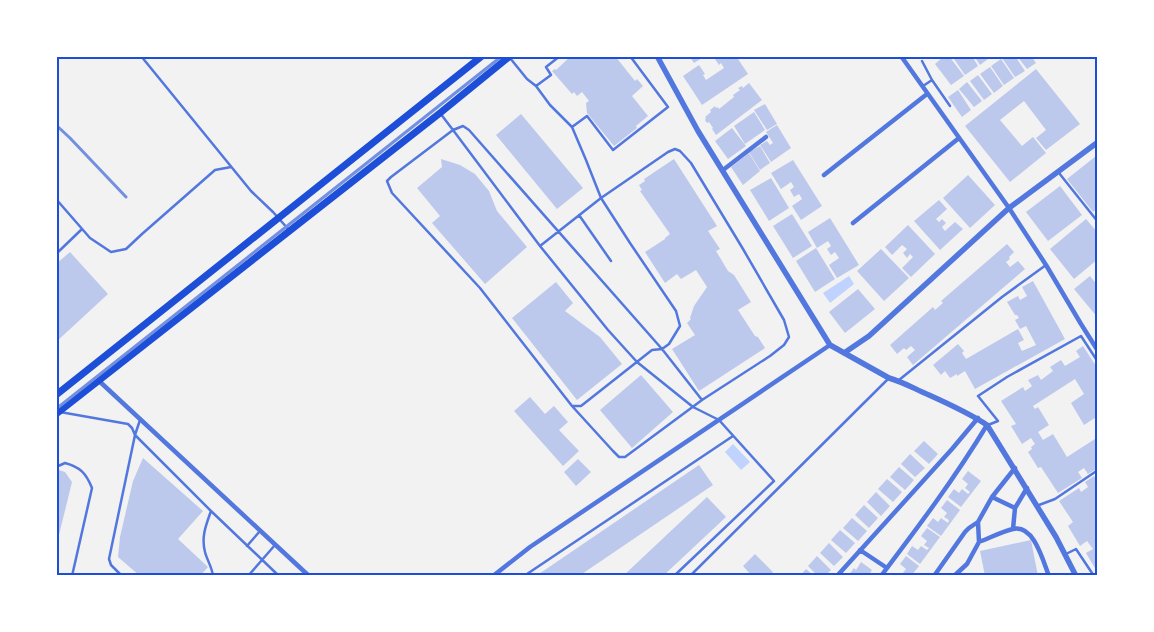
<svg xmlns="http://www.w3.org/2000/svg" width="1154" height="632" font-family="Rubik,sans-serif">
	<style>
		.water { fill: #bfd3fe }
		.building { fill: #bdc9ec }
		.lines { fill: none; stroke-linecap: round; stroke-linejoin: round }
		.service { stroke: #5277de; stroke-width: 2.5 }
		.minor { stroke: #5277de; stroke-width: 4.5 }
		.tertiary { stroke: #5277de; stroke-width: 5.5 }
		.primary { stroke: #1d4ed8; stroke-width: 7 }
		.rail { stroke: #7290e2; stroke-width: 3 }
		.neatline { fill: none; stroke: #1d4ed8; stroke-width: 2 }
	</style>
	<rect width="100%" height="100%" fill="#f2f2f2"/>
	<path class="water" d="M849 276 854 284 830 303 823 293Z
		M733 444 750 462 741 470 725 452Z"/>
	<path class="building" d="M571 56H615L635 81 637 79 643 86 632 96 648 116 636 126 637 128 614 146 587 113 586 103 589 101 582 92 577 96 574 92 572 94 552 71 555 69 556 70Z
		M689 56H705L694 63Z
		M713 56H736L748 74 702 105 683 76 699 65 705 74 703 75 706 80 724 68 721 63 719 65Z
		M944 56H949L964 76 951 85 935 64Z
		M952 56H972L978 66 965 75Z
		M974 56H992L980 65Z
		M1005 56H1015L1025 71 1015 77 1002 58Z
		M1017 56H1031L1036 63 1027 69Z
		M1001 59 1014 78 1004 85 991 66Z
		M990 67 1003 86 994 93 980 74Z
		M1036 69 1080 124 1046 150 1036 138 1046 130 1024 101 1000 120 1022 146 1033 137 1046 153 1010 182 965 126Z
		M978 75 992 94 984 100 970 81Z
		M967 82 982 101 974 107 959 89Z
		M749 83 762 100 716 135 712 129 713 128 709 122 707 123 705 120 706 118 705 117 711 112 710 110 715 106 716 108 718 107 719 109 734 97 733 95 740 90 738 88 742 86 743 88Z
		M958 90 971 110 962 117 948 97Z
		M765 104 777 124 767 130 754 110Z
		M754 112 765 130 745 144 734 126Z
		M521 114 583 188 557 209 496 135Z
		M777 125 791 148 771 162 760 145 767 141 770 145 773 143 766 132Z
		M732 128 746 146 728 159 715 141Z
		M760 146 770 163 760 170 749 152Z
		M749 153 760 171 743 185 731 167Z
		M1096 156 1098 159V208L1093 212 1067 179Z
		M441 159 460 165 475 174 489 191 497 211 527 247 485 284 432 223 440 216 417 188 442 167Z
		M674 159 717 226 708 231 720 249 716 251 728 271 734 275 751 302 738 310 755 336 758 337 765 348 699 391 672 349 695 335 687 323 691 319 690 318 694 306 707 287 696 270 681 279 677 274 665 283 645 252 665 239V238L670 234 640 191 642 190 639 185 645 181 644 179Z
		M793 160 822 206 801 220 792 206 802 199 799 194 794 197 790 190 794 187 791 182 781 189 771 173Z
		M968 175 995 205 970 228 943 198Z
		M771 178 789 208 769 221 750 190Z
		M1060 186 1082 215 1048 241 1026 212Z
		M939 200 947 209 936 219 939 222 942 219 946 223 942 227 945 231 955 222 963 229 940 250 914 221Z
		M792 214 812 246 793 258 773 226Z
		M830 218 859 265 837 278 829 265 839 258 835 252 831 255 827 249 831 246 828 241 817 248 808 232Z
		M1086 219 1098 233V259L1074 279 1050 249Z
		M908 225 935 254 911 277 902 268 913 257 910 254 907 258 903 253 907 249 902 245 892 255 885 247Z
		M1007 244 1014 252 1009 257 1010 259 1006 262 1010 267 1018 261 1025 269 913 365 907 357 915 350 911 346 906 350 904 348 897 354 890 345 933 307 935 310 943 303 941 301Z
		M816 248 835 279 815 292 796 261Z
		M881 249 909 278 884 301 857 271Z
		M70 252 108 294 56 342V264Z
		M1090 276 1098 286V318L1074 289Z
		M1033 281 1065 339 975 389 965 371 957 376V374L950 378 945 371 941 375 933 365 958 344 964 351 962 353 966 359 1018 329 1024 340 1018 343 1022 351 1036 345 1026 326 1020 329 1015 320 1019 318 1017 315H1015L1007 302 1018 296 1020 300 1027 296 1022 287Z
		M556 282 573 303 565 311 600 337 622 364 577 400 512 318Z
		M858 289 875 309 845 333 829 312Z
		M1083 346 1098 369V416L1084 425 1071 403 1084 394 1075 379 1033 406 1035 409 1038 407 1049 425 1038 432 1043 440 1053 434 1067 457 1098 437V460L1095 462 1098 468 1088 474 1084 468 1078 472 1082 478 1058 493 1041 467 1038 468 1028 452 1032 449 1031 447 1035 444 1031 438 1022 444 1011 426 1016 424 1001 401 1023 387 1025 391 1032 386 1028 380 1038 375 1041 380 1053 371 1050 367 1061 360 1065 366 1080 357 1076 351Z
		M641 375 673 412 632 448 600 410Z
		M530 397 545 414 554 406 568 422 559 430 579 451 563 466 514 411Z
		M924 441 938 454 929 464 914 451Z
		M910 454 925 468 915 477 901 464Z
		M143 458 203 511 178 539 208 567 200 576H140L118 557 120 537 133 481Z
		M578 459 591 472 576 486 564 472Z
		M699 465 713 485 579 576H536Z
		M899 467 914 480 905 490 890 477Z
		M59 470 65 472 72 482 57 543 56 472Z
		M968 471 981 481 961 507 948 497 954 489 959 493 962 489 968 494 970 492 965 488 968 484 962 479Z
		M1094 476 1098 482V511L1096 512 1098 514V569L1096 570 1086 553 1093 549 1087 541 1080 546 1068 526 1073 522 1059 501 1079 488 1081 492 1088 487 1085 482Z
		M887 479 902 492 893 502 878 489Z
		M876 492 890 506 881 516 867 502Z
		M707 497 726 517 663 576H623Z
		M947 500 960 510 941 536 927 526 933 518 938 522 941 518 948 523 949 520 944 517 947 513 941 508Z
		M864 505 878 518 869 528 855 515Z
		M852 518 867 531 858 541 843 528Z
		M927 528 940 537 920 564 907 554 912 546 918 550 921 546 927 550 929 548 924 545 927 541 921 536Z
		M840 530 855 543 846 553 831 540Z
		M1031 540 1038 576H985L980 551Z
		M829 543 843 557 834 566 820 553Z
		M755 554 773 572 769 576H752L743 566Z
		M817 556 831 570 825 576H818L808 566Z
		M906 556 919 566 911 576H907L903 573 906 569 900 564Z
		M861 562 872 570 868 576H848L854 568 856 570Z
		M806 569 814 576H800Z"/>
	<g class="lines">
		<path class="service" d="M141 56 251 191 273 212 289 230
			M451 57V56
			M510 58 527 79 536 86 550 105 572 127 586 160 601 198 630 243 676 311 680 326 669 344 662 349 652 350 581 406H572L480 288 392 193 387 181 391 177 453 130 540 246 601 198 668 152 675 149 680 151 691 163 743 249 784 320 789 337 784 345 770 356 702 400 625 457H619L613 451 572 406
			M922 61 932 80 950 106
			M536 86 551 75 546 67 560 56
			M923 86 932 80
			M440 113 453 130 463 126 469 130 662 349 702 400
			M572 127 587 116 613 150 668 107 630 56
			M1059 173 1098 222
			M56 199 90 238 111 252 126 249 142 234 215 170 231 167
			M579 215 611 261
			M540 246 608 330 637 362 693 407 719 420 774 481 674 576
			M56 254 82 229
			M899 380 1002 297 1046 265
			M60 412 128 424 132 428 135 435 211 511 279 576
			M988 425 998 421 978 396 1007 377 1081 336 1098 362
			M56 467 65 463C80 467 86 473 92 488L72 576
			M1039 505 1055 499 1098 470
			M211 511C206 525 201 537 205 552 207 560 212 567 213 576
			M247 546 260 531
			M1066 554 1076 549 1094 576
			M122 576 111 565 109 559 135 435 140 420
			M248 576 275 545
			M524 576 733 436
			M690 576 889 378"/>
		<path class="minor" d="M901 56 1009 208 1046 265 1081 324 1098 351
			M723 170 766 137
			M824 175 927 94
			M853 223 959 138
			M98 380 309 576
			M992 497 1015 508
			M1013 529 1015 508 1027 488
			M979 542C990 538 1003 531 1013 529 1034 524 1043 561 1049 576
			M860 550 887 568
			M493 576 530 547 830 345
			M837 576 952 449 978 418
			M881 576C918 527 955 478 987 425
			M934 576 965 532 969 528 978 522
			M954 576 967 564 979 542 978 522 992 497 1015 468"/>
		<path class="tertiary" d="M657 56 698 131 830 345 889 378C903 382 915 389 929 395 949 404 969 413 987 425L1056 537 1076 576
			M844 353 869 336 1009 208 1098 142"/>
		<path class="primary" d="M56 395 482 56
			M56 414 440 113 510 56"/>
		<path class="rail" d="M56 125 70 138 126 197
			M56 409 502 56"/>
	</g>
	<rect width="1154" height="632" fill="none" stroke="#ffffff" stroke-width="115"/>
	<rect x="58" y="58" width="1038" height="516" class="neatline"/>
</svg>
